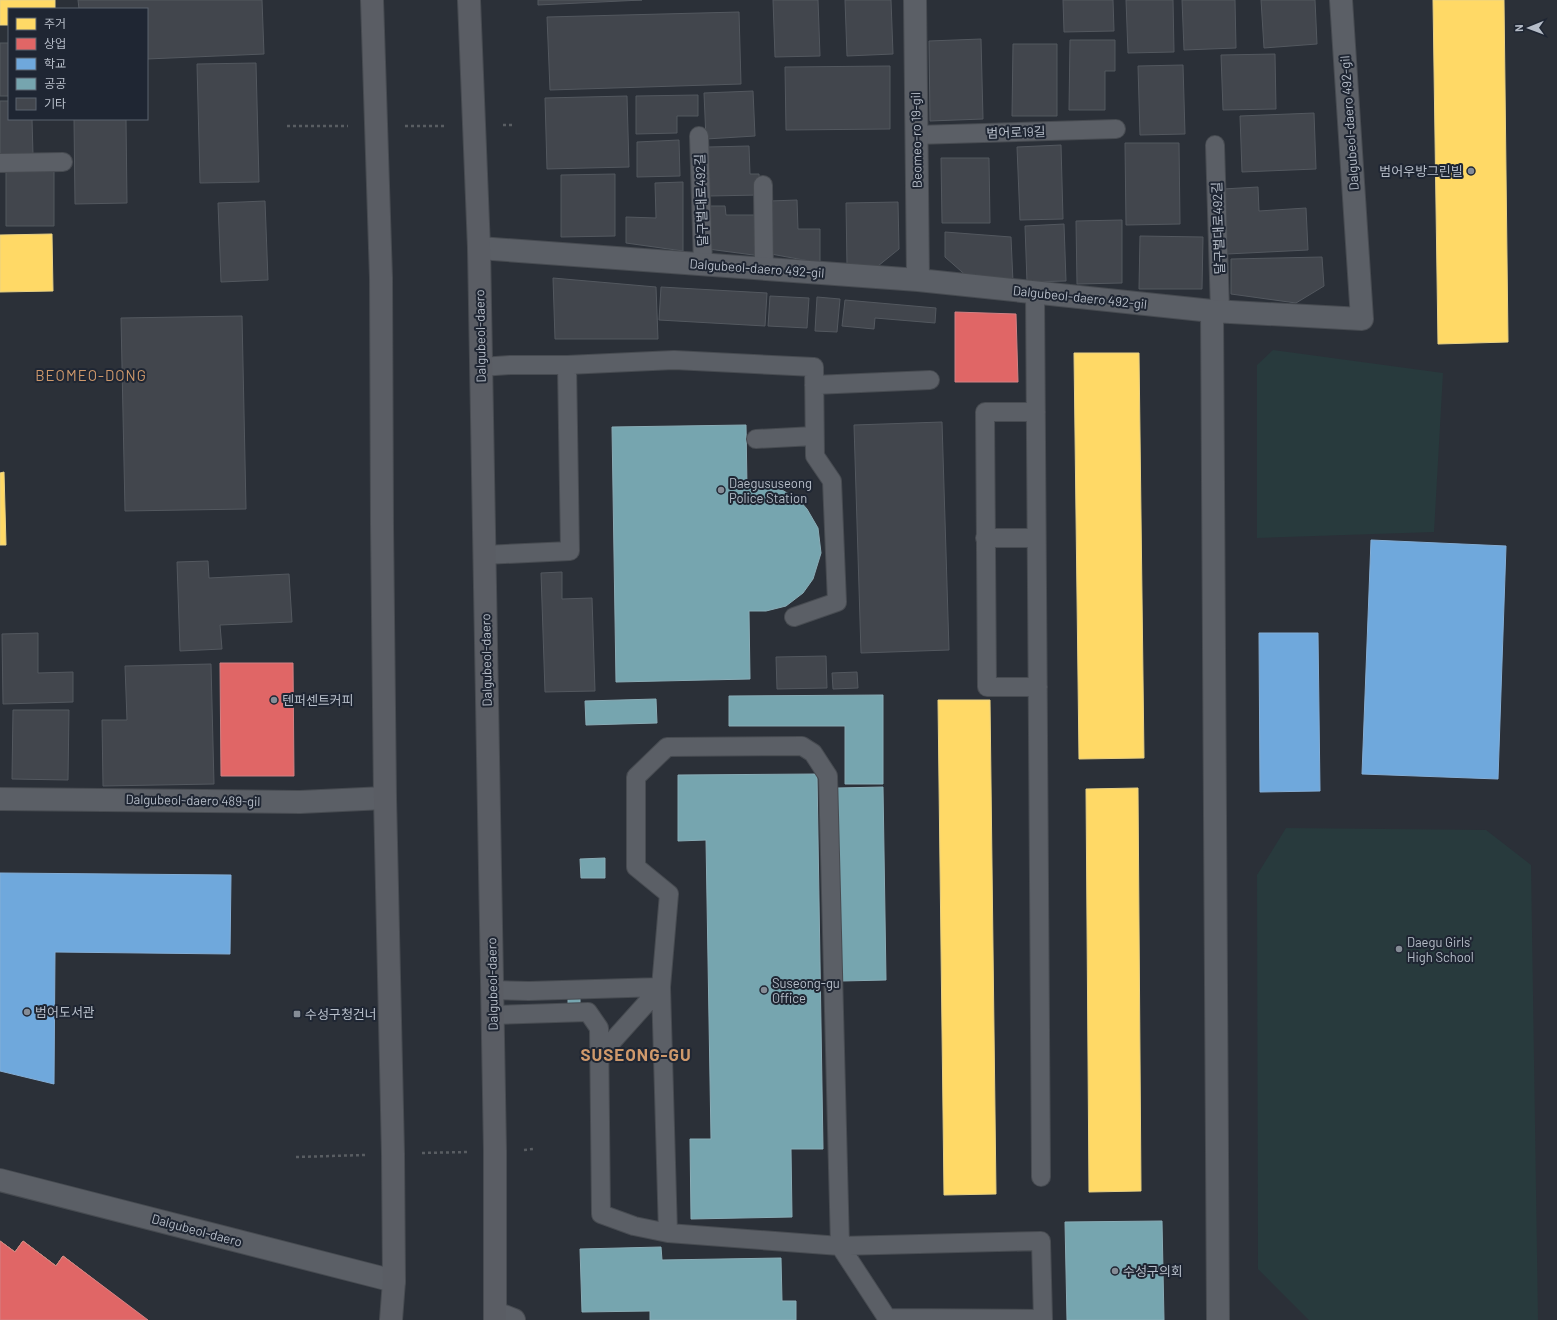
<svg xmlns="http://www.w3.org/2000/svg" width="1557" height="1320" font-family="Barlow,'Noto Sans KR',sans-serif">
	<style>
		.green { fill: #283a3d }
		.homes { fill: #ffd966; stroke: #e9d183 }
		.shops { fill: #e06666; stroke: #d38083 }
		.schools { fill: #6fa8dc; stroke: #84aed6 }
		.public { fill: #76a5af; stroke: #89acb6 }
		.building { fill: #42464d; stroke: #53585f }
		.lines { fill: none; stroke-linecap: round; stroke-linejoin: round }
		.lane-casing { stroke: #474b51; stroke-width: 20 }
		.street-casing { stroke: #474b51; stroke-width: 24 }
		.secondary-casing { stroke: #474b51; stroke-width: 24 }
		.path { stroke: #595d62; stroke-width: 2.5; stroke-dasharray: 3 3; stroke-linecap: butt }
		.lane { stroke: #5b5f66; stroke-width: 18 }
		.street { stroke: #5b5f66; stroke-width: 22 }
		.secondary { stroke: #5a5d64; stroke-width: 22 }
		.poi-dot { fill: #858c96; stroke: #1f2633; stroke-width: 1.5 }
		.labels { text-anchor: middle; stroke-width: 4; stroke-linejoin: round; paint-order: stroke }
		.street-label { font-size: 13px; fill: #b6bdc8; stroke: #1f2633 }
		.poi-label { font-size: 13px; fill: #b6bdc8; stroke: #1f2633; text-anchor: start }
		.quarter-label { font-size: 15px; letter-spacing: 1px; fill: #cf996b; stroke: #1f2633 }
		.district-label { font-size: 17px; font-weight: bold; letter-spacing: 1px; fill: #cf996b; stroke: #1f2633 }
	</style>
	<rect width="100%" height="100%" fill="#2b3038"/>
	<path class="green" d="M1273 350 1443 373 1434 532 1257 538V365Z
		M1286 828 1486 830 1531 865 1538 1320H1309L1258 1269 1257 875Z"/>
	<path class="homes" d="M0 0H55V9H9V25H0Z
		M1433 0H1504L1508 342 1438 344Z
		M52 234 53 291 0 292V235Z
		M1074 353H1139L1144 758 1079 759Z
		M4 472 6 545H0V473Z
		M938 700H990L996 1194 944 1195Z
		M1138 788 1141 1191 1089 1192 1086 789Z
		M0 1241 15 1252 23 1241 56 1266 63 1256 144 1318 143 1320H0Z"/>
	<path class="shops" d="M955 312 1016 314 1018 382H955Z
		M220 663H293L294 776H221Z
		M0 1241 15 1252 23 1241 56 1266 63 1256 148 1320H0Z"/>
	<path class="schools" d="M1371 540 1506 546 1498 779 1362 774Z
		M1259 633H1318L1320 791 1260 792Z
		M0 873 231 875 230 954 55 952 54 1084 0 1071Z"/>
	<path class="public" d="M746 425 747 487 764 486 782 490 799 500 807 509 818 528 821 553 813 579 803 593 786 606 766 611H749L750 679 616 682 612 427Z
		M883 695V784H845V726H729V696Z
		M656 699 657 723 586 725 585 701Z
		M817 774 823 1149H791L792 1217 691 1219 690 1139H711L706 840 678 841V775Z
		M883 787 886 980 842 981 837 788Z
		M605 858V878H581L580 859Z
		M568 997H580V1006H568Z
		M1162 1221 1164 1320H1067L1065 1222Z
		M661 1247 662 1260 781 1258 782 1301H796V1320H650V1311L582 1312 580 1249Z"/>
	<path class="building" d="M78 0H262L264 54 147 59V9H79Z
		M538 0H642L538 5Z
		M773 0H818L820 56 775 57Z
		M845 0H891L893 54 847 56Z
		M1063 0H1113L1114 31 1064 32Z
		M1126 0H1173L1174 52 1128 53Z
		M1182 0H1235L1236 48 1184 50Z
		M1261 0H1315L1317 44 1264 48Z
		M739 12 741 84 550 90 547 17Z
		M981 39 983 119 930 121 929 41Z
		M1070 40H1115V71H1105V110H1069Z
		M0 43H9V96H0Z
		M1013 44H1057V116H1012Z
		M1275 54 1276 109 1223 110 1221 55Z
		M256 63 259 182 200 183 197 64Z
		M1183 65 1185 134 1140 135 1138 66Z
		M890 66V129L786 130 785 67Z
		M753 91 755 136 706 139 704 93Z
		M698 95V116H677V133L636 134V96Z
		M627 96 629 167 547 169 545 98Z
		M0 101H9V119H32L33 155 0 156Z
		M1314 113 1316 169 1242 172 1240 116Z
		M74 119H126L127 203 75 204Z
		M679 140 680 176 637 177V142Z
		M1125 143H1179L1180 224 1126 225Z
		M1061 145 1063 219 1020 220 1017 147Z
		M749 146 750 174H759L760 195 709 196 708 147Z
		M941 158H989L990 223H942Z
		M6 168H54V226H6Z
		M615 174V236L561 237V175Z
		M683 182V251L626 243V217L656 218 655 183Z
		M1258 187 1259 211 1306 208 1308 250 1227 254 1223 189Z
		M797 200 798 229H820V263L771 254 770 201Z
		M265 201 268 280 221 282 218 203Z
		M898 202 899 249 878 266H847L846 203Z
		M708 206H725L726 215H759L761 256 708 249Z
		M1122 220V283L1077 284 1076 221Z
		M1064 224 1066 281 1027 282 1025 226Z
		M945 232 1011 237 1013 282 970 279 945 257Z
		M1140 236 1203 237 1202 289H1139Z
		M1322 257 1324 286 1296 303 1231 294V259Z
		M553 278 656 287 658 339H555Z
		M661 287 767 293 765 326 659 320Z
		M770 296 809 298 807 328 768 326Z
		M817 297 840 299 837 332 815 331Z
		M845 300 936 308 935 323 875 318 874 329 842 326Z
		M242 316 246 509 125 511 121 318Z
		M942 422 949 650 861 653 854 425Z
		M208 561 209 578 289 574 292 622 220 625 222 649 180 651 177 562Z
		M562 572V599L592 598 595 691 545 692 541 573Z
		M38 633V673L73 672V702L3 704 2 634Z
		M826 656 827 688 777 689 776 657Z
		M211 664 214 784 103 786 102 720H127L125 666Z
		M857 672 858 688 833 689 832 673Z
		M13 710H69L68 780 12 779Z"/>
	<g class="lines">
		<g class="lane-casing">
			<path id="lane" d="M916 135 1116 129
				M699 136 703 264
				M1215 145 1220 311
				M0 163 63 162
				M763 185 764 269
				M1035 292 1041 1177
				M481 367 510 365H567
				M814 385 930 380
				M1036 412H985L987 687H1038
				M756 439 814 436
				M985 538H1036
				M484 555 570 551 567 365 674 360 814 367 815 456 832 481 837 602 794 617
				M661 987 668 1233
				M492 990 529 991 661 987 669 894 636 867V777L667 747 802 746 813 753 828 776 840 1246 1041 1241 1043 1319 887 1318 840 1246 668 1233 634 1226 601 1214 599 1028 588 1012 493 1015
				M599 1056 661 987"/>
		</g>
		<g class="street-casing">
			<path id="street" d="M915 0 918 280
				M479 248 918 280 1212 311 1362 319 1341 0
				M1212 311 1218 1320
				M0 799 300 802 385 798
				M0 1180 394 1281
				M496 1313 514 1320"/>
		</g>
		<g class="secondary-casing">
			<path id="secondary" d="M372 0 381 278 382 525 385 798 393 1154 394 1281 391 1320
				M469 0 479 248 495 1151V1320"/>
		</g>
		<path class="path" d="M503 125H513
			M287 126H348
			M405 126H446
			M524 1150 533 1149
			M422 1153 467 1152
			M296 1157 365 1155"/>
		<use href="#lane" class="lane"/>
		<use href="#street" class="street"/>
		<use href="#secondary" class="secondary"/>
	</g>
	<g class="poi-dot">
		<circle cx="1471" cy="171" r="4"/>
		<circle cx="721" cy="490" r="4"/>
		<circle cx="274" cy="700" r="4"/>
		<circle cx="1399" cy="949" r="4"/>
		<circle cx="764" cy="990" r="4"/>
		<circle cx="27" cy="1012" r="4"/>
		<rect x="293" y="1010" width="8" height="8" rx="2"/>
		<circle cx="1115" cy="1271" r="4"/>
	</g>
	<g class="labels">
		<g class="street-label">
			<text transform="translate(1349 123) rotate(-94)" y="5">Dalgubeol-daero 492-gil</text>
			<text transform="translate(1016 132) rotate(-2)" y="5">범어로19길</text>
			<text transform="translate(916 140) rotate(-91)" y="5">Beomeo-ro 19-gil</text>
			<text transform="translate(701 200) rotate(-92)" y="5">달구벌대로492길</text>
			<text transform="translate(1218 228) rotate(-92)" y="5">달구벌대로492길</text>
			<text transform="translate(757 268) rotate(4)" y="5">Dalgubeol-daero 492-gil</text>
			<text transform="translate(1080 297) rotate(6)" y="5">Dalgubeol-daero 492-gil</text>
			<text transform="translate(480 336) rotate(-91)" y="5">Dalgubeol-daero</text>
			<text transform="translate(486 660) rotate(-91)" y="5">Dalgubeol-daero</text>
			<text transform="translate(193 800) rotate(1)" y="5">Dalgubeol-daero 489-gil</text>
			<text transform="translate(492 984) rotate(-91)" y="5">Dalgubeol-daero</text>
			<text transform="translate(197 1230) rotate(15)" y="5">Dalgubeol-daero</text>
		</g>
		<g class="poi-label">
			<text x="1463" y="176" text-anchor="end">범어우방그린빌</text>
			<text x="729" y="488">Daegususeong<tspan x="729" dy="15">Police Station</tspan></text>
			<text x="282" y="705">텐퍼센트커피</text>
			<text x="1407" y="947">Daegu Girls'<tspan x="1407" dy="15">High School</tspan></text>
			<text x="772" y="988">Suseong-gu<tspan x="772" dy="15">Office</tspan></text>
			<text x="35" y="1017">범어도서관</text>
			<text x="305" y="1019">수성구청건너</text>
			<text x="1123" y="1276">수성구의회</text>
		</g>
		<g class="quarter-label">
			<text x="91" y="381">BEOMEO-DONG</text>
		</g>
		<g class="district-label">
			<text x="636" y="1061">SUSEONG-GU</text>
		</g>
	</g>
	<rect x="8" y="8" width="140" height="112" fill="#1f2633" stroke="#5b626f"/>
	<rect x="16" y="18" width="20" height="12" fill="#ffd966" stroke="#5b626f"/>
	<text x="44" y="28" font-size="12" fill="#b6bdc8">주거</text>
	<rect x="16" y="38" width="20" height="12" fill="#e06666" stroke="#5b626f"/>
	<text x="44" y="48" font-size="12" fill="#b6bdc8">상업</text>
	<rect x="16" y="58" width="20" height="12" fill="#6fa8dc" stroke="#5b626f"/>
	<text x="44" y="68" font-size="12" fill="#b6bdc8">학교</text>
	<rect x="16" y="78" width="20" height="12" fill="#76a5af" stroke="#5b626f"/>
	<text x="44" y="88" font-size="12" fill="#b6bdc8">공공</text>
	<rect x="16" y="98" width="20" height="12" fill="#42464d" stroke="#5b626f"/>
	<text x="44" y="108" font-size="12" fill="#b6bdc8">기타</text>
	<g transform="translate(1529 28) rotate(269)" stroke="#1f2633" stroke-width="3" paint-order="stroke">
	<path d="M0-3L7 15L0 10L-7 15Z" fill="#b6bdc8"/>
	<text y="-6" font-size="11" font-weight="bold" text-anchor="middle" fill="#b6bdc8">N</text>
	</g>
</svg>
